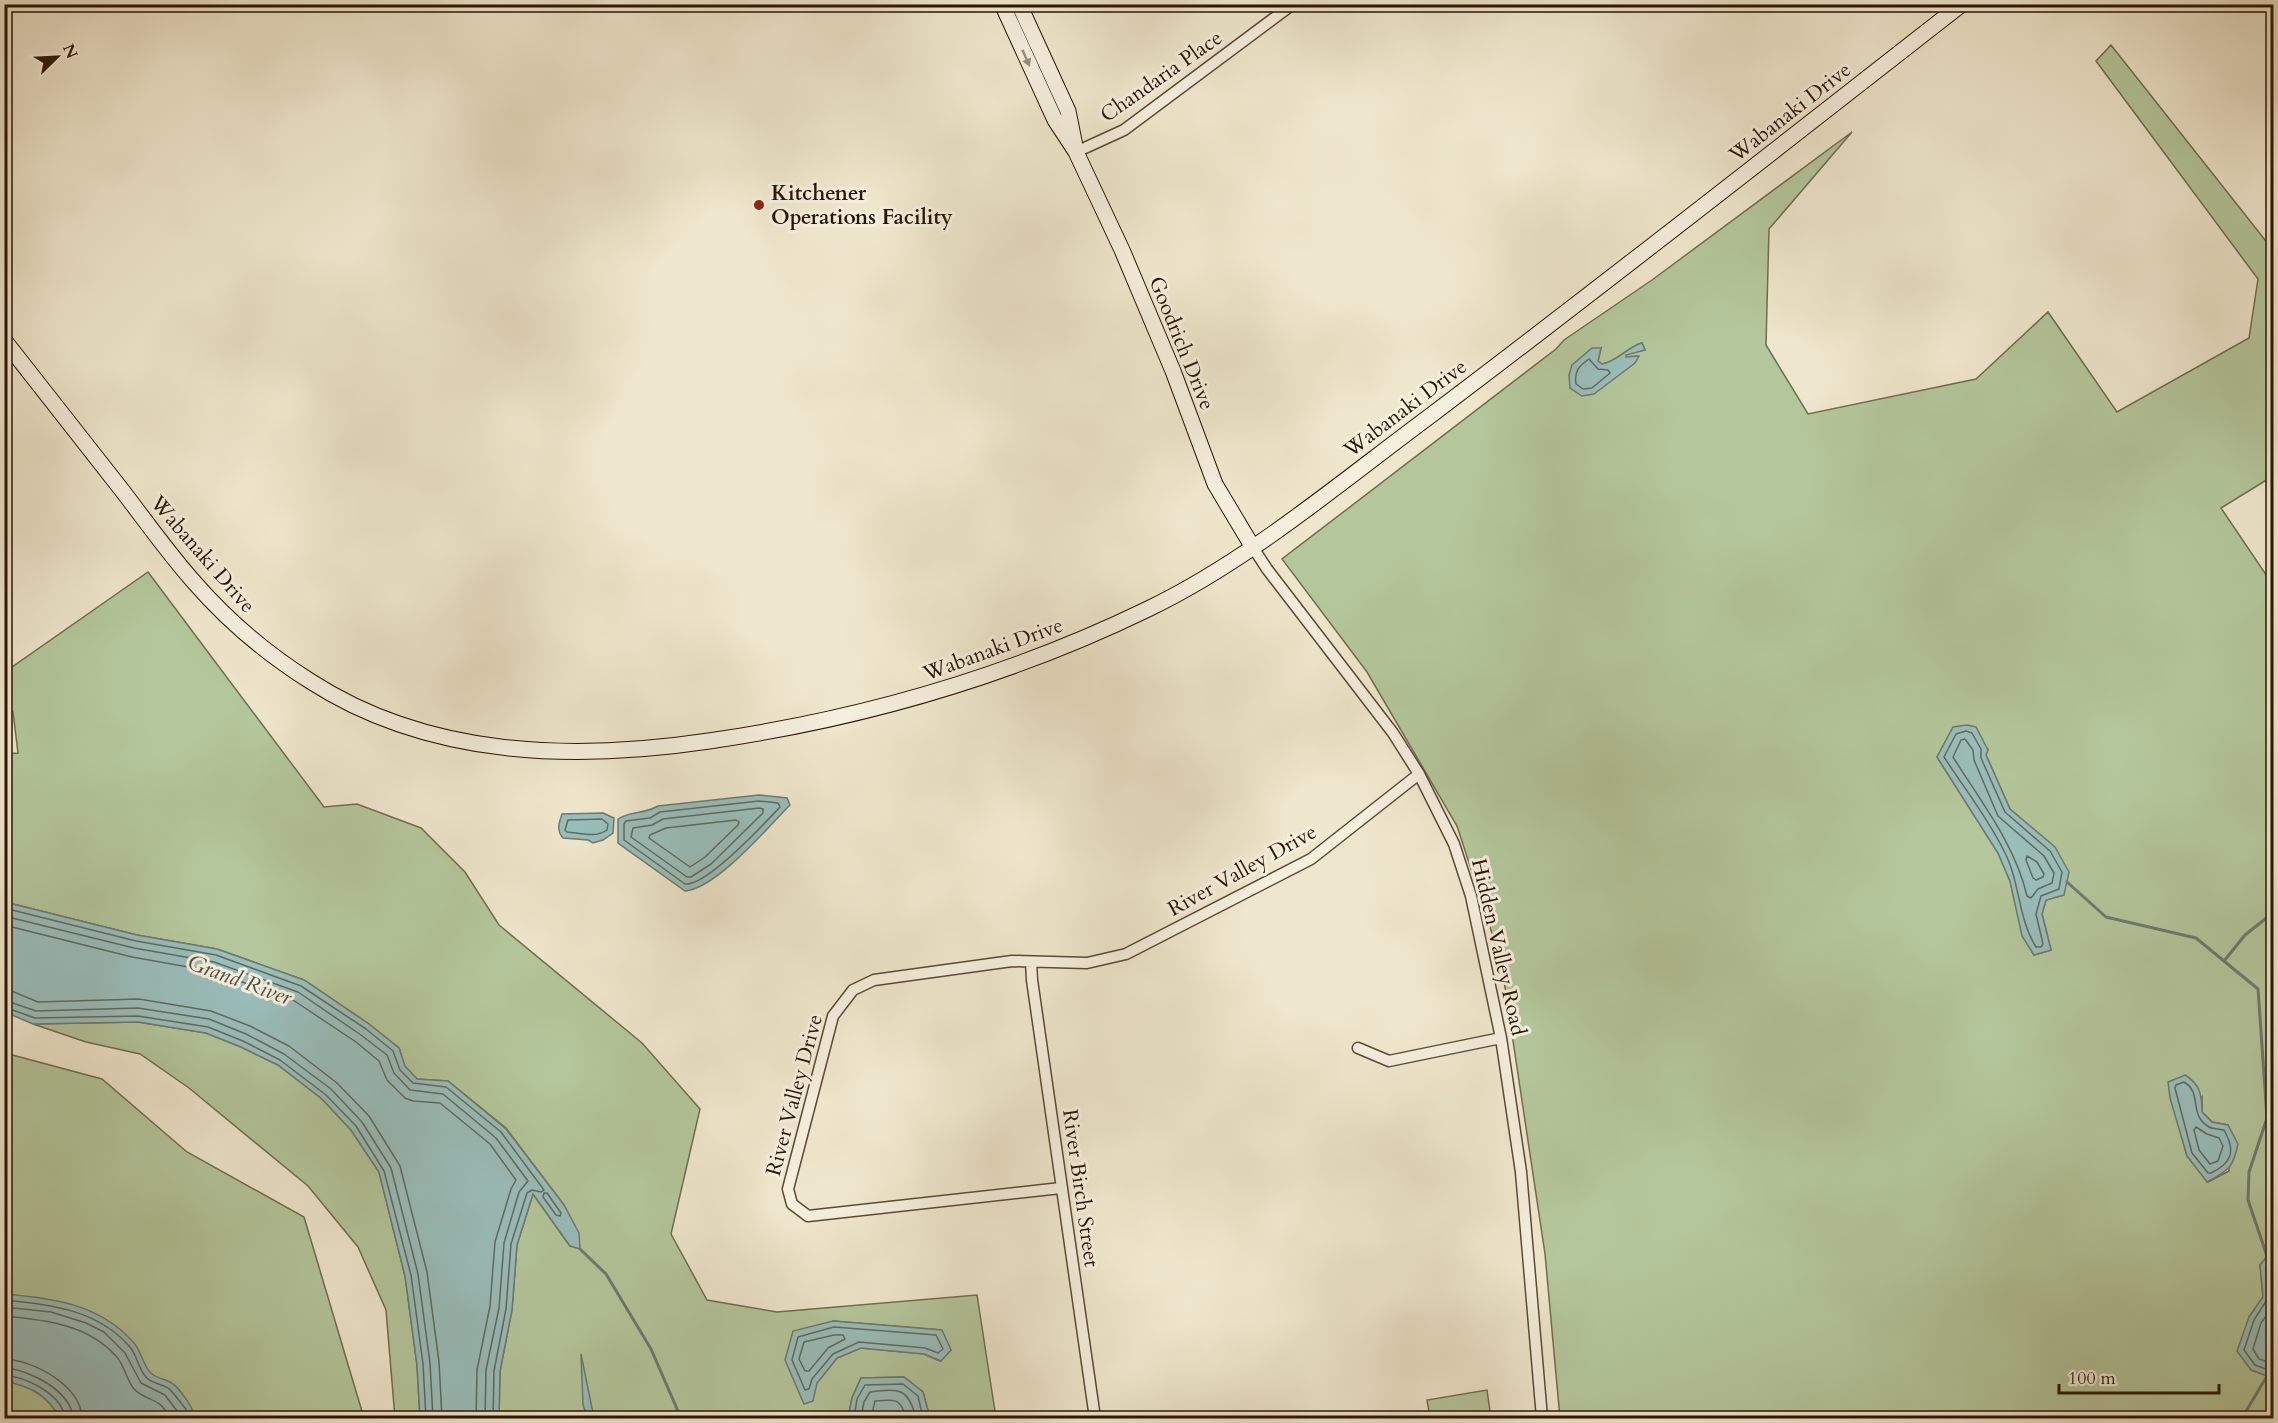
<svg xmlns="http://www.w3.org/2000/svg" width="2278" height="1423" font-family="Cardo,serif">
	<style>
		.green { fill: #b4c79c; stroke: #6f6e50; stroke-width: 1.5; fill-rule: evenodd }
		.water { fill: #9abfbc; stroke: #6d7b72; stroke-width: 1.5 }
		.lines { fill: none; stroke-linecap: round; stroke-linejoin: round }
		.shore { stroke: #626a60; stroke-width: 1.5 }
		.stream { stroke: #6d7b72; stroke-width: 3 }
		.street-casing { stroke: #5b4a36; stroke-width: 13 }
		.secondary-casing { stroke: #2a1503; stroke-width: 17 }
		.street { stroke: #f5efde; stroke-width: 10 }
		.secondary { stroke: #f5efde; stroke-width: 15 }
		.oneway { fill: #9a8d7b }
		.poi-dot { fill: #8f2418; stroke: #f5efde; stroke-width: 2 }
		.labels { text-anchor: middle; stroke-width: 6; stroke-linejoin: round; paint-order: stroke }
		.street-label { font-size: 21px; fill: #2a1503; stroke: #f5efde }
		.poi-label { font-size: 21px; font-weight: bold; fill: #2a1503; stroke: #f5efde; text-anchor: start }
		.water-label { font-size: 22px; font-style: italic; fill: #515044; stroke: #f5efde }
	</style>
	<rect width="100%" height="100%" fill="#efe7cd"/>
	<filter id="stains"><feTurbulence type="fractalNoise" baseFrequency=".00333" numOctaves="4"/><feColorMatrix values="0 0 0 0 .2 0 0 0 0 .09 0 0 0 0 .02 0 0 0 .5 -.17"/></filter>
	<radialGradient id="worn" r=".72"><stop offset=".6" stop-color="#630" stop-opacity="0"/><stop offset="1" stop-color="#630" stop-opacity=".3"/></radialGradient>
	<path class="green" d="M2111 45 2273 250V476L2221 508 2273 585 2274 1249 2260 1265 2263 1297 2249 1317 2251 1370 2273 1378V1418H1560L1545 1254 1501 961 1457 826 1367 672 1282 559 1556 349 1564 340 1652 280 1852 132 1769 229 1766 345 1808 414 1976 379 2048 312 2117 412 2249 338 2258 279 2096 61ZM1642 343 1645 350 1626 354V357L1638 356 1569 375 1601 348 1598 361 1602 364C1617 362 1627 347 1642 343ZM1953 728 1988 749 1986 755 2010 809 2029 826 2064 895 2046 900 2042 914 2051 950 2034 955 2023 936 2010 881 1998 853 1937 757ZM2202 1097V1112L2212 1122 2228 1125 2229 1171 2208 1182 2187 1156 2178 1123Z
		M148 572 324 807 357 804 421 828 465 872 499 925 642 1043 700 1109 671 1234 707 1300 777 1312 977 1295 996 1418H930L923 1392 904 1377 861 1378 852 1398 848 1418H499L500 1371 512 1310 517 1245 533 1194 570 1246 564 1205 506 1128 448 1081 417 1079 405 1067 399 1048 369 1024 304 980 217 949 137 935 5 902 4 754 18 753 13 712 5 709V672ZM833 1321 941 1330 951 1350 940 1361 924 1354 861 1348 837 1358 817 1383Z
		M138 1022 206 1033 241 1047 278 1065 322 1099 351 1130 379 1172 405 1276 417 1365 420 1418H395L386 1310 358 1247 308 1186 189 1088 140 1054 86 1042 33 1024Z
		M5 1053 102 1079 187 1152 304 1217 364 1418H5Z
		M1487 1390 1491 1418H1430L1427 1400Z"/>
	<path class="water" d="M1642 343 1645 350 1626 355V357L1639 356 1635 363 1594 394 1582 396 1570 388 1569 375 1572 365 1592 348H1601L1598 361 1602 364C1617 362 1627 347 1642 343Z
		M1967 725 1976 727 1988 750 1986 755 2010 809 2055 847 2069 872 2064 895 2046 900 2042 914 2051 950 2034 955 2022 936 2010 881 1998 853 1937 757 1953 727Z
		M759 795 787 798 790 805C766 829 717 888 685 891L618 843V819C630 811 645 814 658 806Z
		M603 813 614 818 613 833 603 840 593 843 588 840 563 838C556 830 559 823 562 814Z
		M5 902 137 935 217 949 304 980 369 1024 399 1048 405 1066 417 1079 448 1081 506 1129 564 1205 579 1233 580 1249 570 1246 533 1194 517 1245 512 1310 500 1371 499 1418H420L417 1365 405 1276 379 1172 351 1130 322 1099 278 1065 241 1047 206 1033 138 1022 33 1024 5 1012Z
		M2185 1075C2200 1084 2202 1095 2202 1112L2212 1122 2228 1125 2238 1144C2233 1168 2229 1170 2207 1182L2187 1156 2170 1098 2168 1082Z
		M2273 1249V1378L2251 1370 2237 1351 2249 1317 2263 1297 2260 1265Z
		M4 1294C53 1298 100 1304 134 1343 142 1352 143 1367 152 1374 158 1379 167 1379 173 1384 178 1387 193 1407 193 1413L186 1418H60C46 1394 31 1387 5 1381Z
		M833 1321 942 1330 951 1350 941 1361 924 1354 861 1348 837 1358 817 1383 813 1401 804 1404 785 1360 793 1331Z
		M581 1354 594 1418H588L583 1405Z
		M904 1377 923 1392 930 1418H848L852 1398 861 1378Z"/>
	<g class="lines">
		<path class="shore" d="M1589 359 1598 369 1608 370 1610 373 1592 388 1583 389 1576 384C1574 371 1579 366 1589 359Z
			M1966 731 1972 733 1981 749V758L2005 812 2050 851 2062 872 2059 889 2041 896 2036 914 2043 944 2041 947H2036C2018 919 2020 881 2004 851 1988 818 1964 788 1944 757L1956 734Z
			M1965 739 1973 750 1974 760 1998 816 2044 856 2054 873 2052 883 2038 889 2031 898 2027 896C2015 844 1981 802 1953 757L1961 740Z
			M759 801 778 803 780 807C764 824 707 886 685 884L624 840V824L626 821 650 818 660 812Z
			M759 808 763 809V813L711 864 691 877H687L631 837 633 828 652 825 663 819Z
			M602 819 608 824 607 830C596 838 581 833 567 832L565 830 568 820Z
			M736 820 739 822 738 825 705 857 690 867 649 838 650 835 666 828Z
			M2027 856 2037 862 2044 874 2043 877 2036 880 2033 878 2026 860Z
			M4 908 136 941 216 955 301 986 366 1029 393 1051 400 1070 413 1083 446 1087 501 1132 544 1190 541 1192 532 1190 527 1193 511 1244 506 1309 494 1371 493 1418
			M4 916 134 948 214 962 298 992 361 1035 387 1055 394 1073 410 1090 443 1094 496 1138 528 1181 519 1192 504 1243 499 1308 486 1370 485 1418
			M4 925 132 957 211 971 293 1000 356 1042 379 1061 387 1080 405 1098 413 1101 440 1103 490 1144 516 1180 511 1189 495 1242 490 1306 477 1370 476 1418
			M4 990 14 992 38 1002 139 999 211 1011 250 1026 289 1046 337 1083 369 1116 400 1166 427 1272 439 1362 442 1418
			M4 1000 36 1011 138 1008 209 1019 246 1034 284 1054 331 1089 362 1122 391 1168 418 1274 430 1363 433 1418
			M4 1007 35 1018 138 1016 208 1027 243 1041 280 1060 326 1095 356 1126 384 1171 411 1275 423 1364 426 1418
			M2184 1082C2203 1093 2188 1115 2209 1127 2213 1129 2219 1129 2224 1130 2236 1151 2232 1163 2211 1173H2208L2192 1153 2175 1088 2176 1085Z
			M2196 1127 2207 1134 2219 1138 2223 1146 2218 1161 2210 1164 2199 1150 2194 1130Z
			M544 1193H547L561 1213 560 1216 556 1215 543 1197Z
			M2274 1258 2266 1267 2268 1298 2254 1320 2244 1350 2255 1365 2274 1372
			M4 1300C51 1305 97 1309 130 1347 138 1356 138 1371 148 1379 154 1384 162 1384 168 1388 173 1391 181 1404 186 1409L184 1418
			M2274 1305 2261 1323 2253 1349 2259 1359 2274 1364
			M4 1307 51 1312 86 1323 104 1332 125 1353 141 1383 165 1395 177 1411 176 1418
			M4 1316C45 1320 87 1324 116 1356 125 1366 126 1379 134 1389 145 1401 166 1399 167 1418
			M834 1327 936 1335 943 1349 938 1353 925 1348 859 1342 833 1354 812 1379 809 1389 805 1390 792 1360 798 1337Z
			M834 1335H843L845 1339 828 1348 809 1371H805L799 1359 804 1342Z
			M4 1359C34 1360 81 1386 82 1418
			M4 1368C29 1369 71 1391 73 1418
			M4 1375C26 1377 62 1394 65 1418
			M854 1418 857 1399 865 1385 903 1384 918 1396 923 1418
			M861 1418 864 1402 870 1392C900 1388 908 1388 916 1418
			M871 1418 875 1401C895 1399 901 1398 906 1418"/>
		<path class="stream" d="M2067 882 2106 917 2196 938 2258 989 2267 1118 2249 1172 2248 1200 2268 1259
			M2224 961 2245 935 2274 912
			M580 1249 606 1274 651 1349 681 1418
			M2242 1418 2267 1376V1372"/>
		<g class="street-casing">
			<path id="street" d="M1076 152 1124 130 1293 4
				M1252 546 1267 569 1393 733 1419 774 1454 844 1471 896 1501 1038 1521 1172 1542 1418
				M1031 962 1032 980 1095 1418
				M1358 1048 1389 1061 1501 1038
				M1061 1188 808 1216 792 1204 788 1189 833 1016 853 990 874 980 1012 961 1087 963 1126 954 1311 859 1419 774"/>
		</g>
		<g class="secondary-casing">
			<path id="secondary" d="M1002 4 1055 120 1076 152 1122 250 1173 371 1215 484 1252 546
				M1019 4 1068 111 1075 146
				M4 340C43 390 82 440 121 489 145 520 168 553 194 582 227 620 267 654 310 681 429 758 574 761 709 741 861 719 1010 676 1148 609 1248 561 1341 482 1430 416 1609 281 1785 142 1962 4"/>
		</g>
		<use href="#street" class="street"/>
		<use href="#secondary" class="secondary"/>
	</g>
	<defs><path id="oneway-solid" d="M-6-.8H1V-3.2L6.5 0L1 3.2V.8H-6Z" transform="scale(1.5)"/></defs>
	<use class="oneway" href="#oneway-solid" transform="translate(1026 58) rotate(66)"/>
	<circle class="poi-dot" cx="759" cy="205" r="6"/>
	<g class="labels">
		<g class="street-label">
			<text transform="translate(1161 76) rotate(-35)" y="7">Chandaria Place</text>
			<text transform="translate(1790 112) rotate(-38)" y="7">Wabanaki Drive</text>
			<text transform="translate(1182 343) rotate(68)" y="7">Goodrich Drive</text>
			<text transform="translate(1405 408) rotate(-37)" y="7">Wabanaki Drive</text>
			<text transform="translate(203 554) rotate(49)" y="7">Wabanaki Drive</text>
			<text transform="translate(993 649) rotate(-20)" y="7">Wabanaki Drive</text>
			<text transform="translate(1242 870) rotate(-29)" y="7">River Valley Drive</text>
			<text transform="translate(1499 947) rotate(77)" y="7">Hidden Valley Road</text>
			<text transform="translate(794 1095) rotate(-75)" y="7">River Valley Drive</text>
			<text transform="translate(1081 1188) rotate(82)" y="7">River Birch Street</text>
		</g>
		<g class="poi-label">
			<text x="771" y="200">Kitchener<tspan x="771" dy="24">Operations Facility</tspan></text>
		</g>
		<g class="water-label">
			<text transform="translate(240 979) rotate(20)" y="8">Grand River</text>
		</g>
	</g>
	<rect width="2278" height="1423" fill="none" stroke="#efe7cd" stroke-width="24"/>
	<rect x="6" y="6" width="2266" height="1411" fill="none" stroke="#2a1503" stroke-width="3"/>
	<rect x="12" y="12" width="2254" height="1399" fill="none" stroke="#2a1503" stroke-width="1.5"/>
	<g transform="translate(57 57) rotate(66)" stroke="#f5efde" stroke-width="4.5" paint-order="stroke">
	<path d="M0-4.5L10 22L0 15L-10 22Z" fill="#2a1503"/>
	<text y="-9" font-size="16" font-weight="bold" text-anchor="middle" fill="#2a1503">N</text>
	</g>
	<path d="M2059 1384v9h160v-9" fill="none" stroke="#2a1503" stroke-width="3"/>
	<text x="2068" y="1384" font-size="18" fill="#2a1503" stroke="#f5efde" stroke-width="4.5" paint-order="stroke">100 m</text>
	<rect width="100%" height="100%" filter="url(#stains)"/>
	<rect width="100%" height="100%" fill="url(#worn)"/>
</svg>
